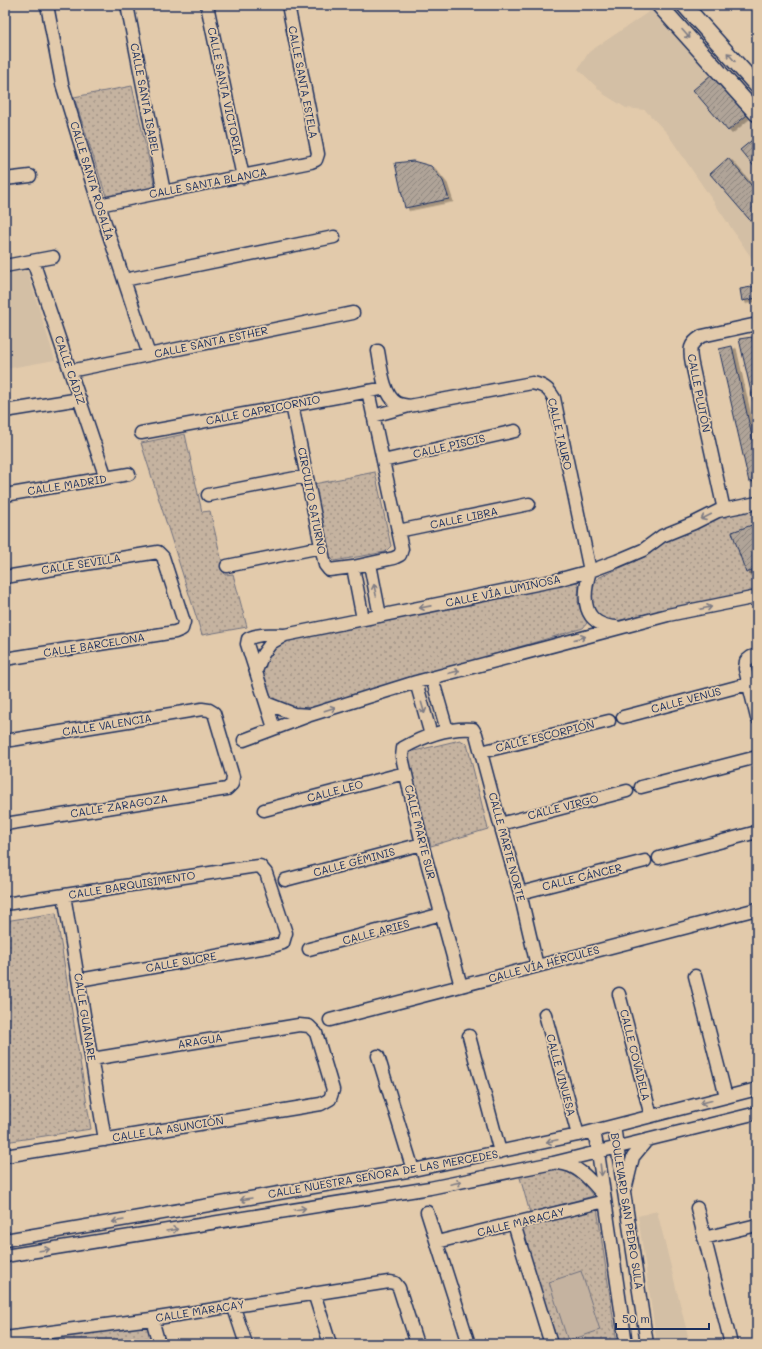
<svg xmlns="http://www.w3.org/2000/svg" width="762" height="1349" font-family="Mali,sans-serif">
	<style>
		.built { fill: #d3bfa5 }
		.park { fill: url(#park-dots); stroke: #70717f }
		.pitch { fill: #c5b3a0; stroke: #70717f }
		.building { fill: url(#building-hatch); stroke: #1b2f5e; filter: url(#shadow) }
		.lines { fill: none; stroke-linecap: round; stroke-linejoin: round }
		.minor-casing { stroke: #1b2f5e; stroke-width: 15 }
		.major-casing { stroke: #1b2f5e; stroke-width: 18 }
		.minor { stroke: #e2caab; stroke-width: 12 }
		.major { stroke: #e2caab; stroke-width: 15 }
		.oneway { stroke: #7e7c84 }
		.labels { text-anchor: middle; stroke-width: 3.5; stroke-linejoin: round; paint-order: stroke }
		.street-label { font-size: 11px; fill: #1b2f5e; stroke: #e2caab }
	</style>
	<defs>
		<pattern id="park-dots" width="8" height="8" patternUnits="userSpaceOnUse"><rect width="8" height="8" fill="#c5b3a0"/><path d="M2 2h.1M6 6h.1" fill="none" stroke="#9f9286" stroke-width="1.8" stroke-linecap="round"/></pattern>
		<pattern id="building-hatch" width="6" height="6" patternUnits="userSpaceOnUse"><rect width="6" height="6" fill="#b0a498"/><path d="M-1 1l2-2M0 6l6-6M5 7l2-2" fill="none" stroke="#8e867f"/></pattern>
		<filter id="shadow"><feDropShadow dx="4" dy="2.5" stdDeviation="0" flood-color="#0004"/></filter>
	</defs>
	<rect width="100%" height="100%" fill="#e2caab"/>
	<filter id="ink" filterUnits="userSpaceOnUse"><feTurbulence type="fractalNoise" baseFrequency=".025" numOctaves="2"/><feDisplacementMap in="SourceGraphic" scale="8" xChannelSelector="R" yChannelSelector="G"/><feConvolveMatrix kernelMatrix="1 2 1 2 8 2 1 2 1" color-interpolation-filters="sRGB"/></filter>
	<g filter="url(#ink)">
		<path class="built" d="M653 9 757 129V266L667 133 645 110 626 108 605 95 578 69 589 52Z
			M27 270 55 360 5 369V274Z
			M657 1211 690 1344H657L638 1216Z"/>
		<path class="park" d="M132 86 155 187 106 196 74 97Z
			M185 434 202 512 210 511 225 575 233 574 247 627 202 635 141 443Z
			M375 472 391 546 385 552 334 561 329 556 314 484Z
			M757 506V591L673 608 612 622 602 621 591 610 590 592 598 578 646 556 669 537 719 516Z
			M577 582C580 588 578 591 578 598 578 607 582 615 587 623L583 628 303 711 291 709 271 700 265 691 261 668 269 652 277 644 286 640Z
			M460 740 467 744 488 829 431 846 408 759 410 752Z
			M56 913 91 1129 5 1142V921Z
			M560 1168C575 1176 583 1182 593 1196L530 1213 519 1174Z
			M597 1208 617 1344H557L521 1226Z
			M151 1319 159 1344H5V1340Z"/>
		<path class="pitch" d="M581 1271 600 1330 568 1341 549 1282Z"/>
		<path class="building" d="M712 74 747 115 728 131 693 90Z
			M757 136V170L740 150Z
			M728 158 757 192V224L755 226 710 174Z
			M413 161 431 166 443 181 449 199 405 208 395 163Z
			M757 286V298L742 301 740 289Z
			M752 337 757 358V418L739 339Z
			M732 346 757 459V481L749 482 719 349Z
			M752 525 757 539V569L746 573 732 532Z"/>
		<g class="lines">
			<g class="minor-casing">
				<path id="minor" d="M47 5 62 84 99 205 149 355
					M127 5 164 192
					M207 5 243 177
					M5 179 30 176
					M99 205 311 162 316 160 318 154 288 5
					M33 261 106 478
					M5 266 53 257
					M124 280 334 237
					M378 351C381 366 383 395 397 403 401 405 406 405 409 406L532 383C543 385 548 388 554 398L590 571C582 598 582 625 616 627
					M70 371 353 313
					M292 405 325 565 329 570 353 567 394 558 400 555 402 549 368 391
					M5 411 80 399
					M373 416 409 406
					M141 433 386 388
					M383 461 515 431
					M5 495 129 474
					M208 495 306 476
					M724 510 692 364C689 349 689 344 702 336L757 324
					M398 531 529 504
					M370 564 380 616
					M227 566 321 547
					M353 567 363 619
					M5 577 158 552 163 557 184 622 182 629 175 632 5 659
					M757 655 751 657 746 661 745 669 757 718
					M256 671 263 654 271 643 285 635 557 580 590 571 617 561 643 550 662 536 694 523 718 511 757 503
					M432 678 447 730
					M416 682 431 735
					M266 703 294 714 310 715 416 682 668 615 757 597
					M623 717 748 684
					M274 728 247 644 248 639C258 633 272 635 284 635
					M244 740 308 716
					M5 741 202 709 209 710 214 713 233 777 232 784 227 789 5 824
					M481 752 609 721
					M641 787 757 757
					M264 810 405 773
					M500 824 627 791
					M659 858 757 832
					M285 880 422 844
					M520 893 645 861
					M64 895 105 1140
					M5 904 250 867 260 866 266 873 286 933 283 943 273 946 79 980
					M309 949 442 914
					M695 976 726 1097
					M461 986 422 844 402 757 403 748C424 736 448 727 473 729L476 734 500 824 520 893 537 966
					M619 994 651 1116
					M545 1014 578 1135
					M330 1020 757 909
					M469 1036 500 1152
					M378 1056 413 1170
					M614 1126 647 1344
					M594 1131 598 1152 626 1344
					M5 1156 321 1104 330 1099 333 1090 316 1033 309 1026 299 1025 92 1059
					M558 1163C580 1165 591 1181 604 1196
					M626 1186 633 1157 647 1140
					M697 1208 731 1344
					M427 1212 469 1344
					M514 1224 551 1344
					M704 1238 757 1225
					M5 1240 413 1170 578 1135 757 1089
					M437 1242 605 1201
					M5 1256 430 1188 553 1163 757 1113
					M314 1293 330 1344
					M233 1305 246 1344
					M152 1319 159 1344
					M5 1338 151 1319 389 1282 395 1283 399 1288 417 1344"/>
			</g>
			<g class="major-casing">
				<path id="major" d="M659 5 757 114
					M684 5 757 86"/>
			</g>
			<use href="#minor" class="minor"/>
			<use href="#major" class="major"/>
		</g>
		<defs><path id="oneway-shaft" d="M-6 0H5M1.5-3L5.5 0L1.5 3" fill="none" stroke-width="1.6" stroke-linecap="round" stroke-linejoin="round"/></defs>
		<g class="oneway">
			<use href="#oneway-shaft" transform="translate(686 34) rotate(48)"/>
			<use href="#oneway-shaft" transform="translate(731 57) rotate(-132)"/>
			<use href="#oneway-shaft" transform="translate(706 517) rotate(153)"/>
			<use href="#oneway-shaft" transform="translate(375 590) rotate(-101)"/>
			<use href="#oneway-shaft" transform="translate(425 607) rotate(169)"/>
			<use href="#oneway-shaft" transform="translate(706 608) rotate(-11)"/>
			<use href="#oneway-shaft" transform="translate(580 638) rotate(-15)"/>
			<use href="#oneway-shaft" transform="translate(454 672) rotate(-15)"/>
			<use href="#oneway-shaft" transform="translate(423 708) rotate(74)"/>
			<use href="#oneway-shaft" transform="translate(330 709) rotate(-18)"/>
			<use href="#oneway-shaft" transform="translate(706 1102) rotate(165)"/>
			<use href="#oneway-shaft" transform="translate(552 1141) rotate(168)"/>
			<use href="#oneway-shaft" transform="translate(601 1170) rotate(83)"/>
			<use href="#oneway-shaft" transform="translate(456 1183) rotate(-12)"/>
			<use href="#oneway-shaft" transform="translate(246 1199) rotate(170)"/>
			<use href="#oneway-shaft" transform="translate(300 1209) rotate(-9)"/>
			<use href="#oneway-shaft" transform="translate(118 1221) rotate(170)"/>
			<use href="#oneway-shaft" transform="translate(172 1230) rotate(-9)"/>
			<use href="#oneway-shaft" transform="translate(44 1250) rotate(-9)"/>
		</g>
	</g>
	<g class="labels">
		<g class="street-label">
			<text transform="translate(303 82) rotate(79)" y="4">CALLE SANTA ESTELA</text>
			<text transform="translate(225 91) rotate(78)" y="4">CALLE SANTA VICTORIA</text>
			<text transform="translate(145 99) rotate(79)" y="4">CALLE SANTA ISABEL</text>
			<text transform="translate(92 181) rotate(73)" y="4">CALLE SANTA ROSALÍA</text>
			<text transform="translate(208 183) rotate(-11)" y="4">CALLE SANTA BLANCA</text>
			<text transform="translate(211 342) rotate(-12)" y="4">CALLE SANTA ESTHER</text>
			<text transform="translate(70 370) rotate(71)" y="4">CALLE CÁDIZ</text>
			<text transform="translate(699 393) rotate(79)" y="4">CALLE PLUTÓN</text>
			<text transform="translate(263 410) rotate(-11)" y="4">CALLE CAPRICORNIO</text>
			<text transform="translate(560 434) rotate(77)" y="4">CALLE TAURO</text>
			<text transform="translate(449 446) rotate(-13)" y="4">CALLE PISCIS</text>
			<text transform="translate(67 485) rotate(-9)" y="4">CALLE MADRID</text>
			<text transform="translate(312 501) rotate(79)" y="4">CIRCUITO SATURNO</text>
			<text transform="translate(464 518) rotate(-12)" y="4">CALLE LIBRA</text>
			<text transform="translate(81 564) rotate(-9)" y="4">CALLE SEVILLA</text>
			<text transform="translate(503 591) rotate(-12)" y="4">CALLE VÍA LUMINOSA</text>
			<text transform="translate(94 645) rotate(-9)" y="4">CALLE BARCELONA</text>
			<text transform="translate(686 700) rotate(-15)" y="4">CALLE VENUS</text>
			<text transform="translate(107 725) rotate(-9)" y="4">CALLE VALENCIA</text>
			<text transform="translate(545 736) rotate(-14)" y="4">CALLE ESCORPIÓN</text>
			<text transform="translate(335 791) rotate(-15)" y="4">CALLE LEO</text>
			<text transform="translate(119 806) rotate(-9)" y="4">CALLE ZARAGOZA</text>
			<text transform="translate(563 807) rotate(-14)" y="4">CALLE VIRGO</text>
			<text transform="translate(420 832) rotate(76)" y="4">CALLE MARTE SUR</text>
			<text transform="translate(507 847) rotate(75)" y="4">CALLE MARTE NORTE</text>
			<text transform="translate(354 862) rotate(-15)" y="4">CALLE GÉMINIS</text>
			<text transform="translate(582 877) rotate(-14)" y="4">CALLE CÁNCER</text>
			<text transform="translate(132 885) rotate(-9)" y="4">CALLE BARQUISIMENTO</text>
			<text transform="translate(376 932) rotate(-15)" y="4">CALLE ARIES</text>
			<text transform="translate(181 962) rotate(-10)" y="4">CALLE SUCRE</text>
			<text transform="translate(544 964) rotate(-15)" y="4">CALLE VÍA HÉRCULES</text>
			<text transform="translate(85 1017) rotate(81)" y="4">CALLE GUANARE</text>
			<text transform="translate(200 1041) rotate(-9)" y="4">ARAGUA</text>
			<text transform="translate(635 1055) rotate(76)" y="4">CALLE COVADELA</text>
			<text transform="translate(561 1075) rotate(75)" y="4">CALLE VINUESA</text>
			<text transform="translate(168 1129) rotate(-9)" y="4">CALLE LA ASUNCIÓN</text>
			<text transform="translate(383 1174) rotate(-10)" y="4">CALLE NUESTRA SEÑORA DE LAS MERCEDES</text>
			<text transform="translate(627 1211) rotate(81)" y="4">BOULEVARD SAN PEDRO SULA</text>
			<text transform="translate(521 1222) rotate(-14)" y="4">CALLE MARACAY</text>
			<text transform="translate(200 1311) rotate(-9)" y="4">CALLE MARACAY</text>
		</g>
	</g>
	<rect width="762" height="1349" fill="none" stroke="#e2caab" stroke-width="20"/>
	<rect x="10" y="10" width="742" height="1329" fill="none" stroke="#1b2f5e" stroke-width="1.5" filter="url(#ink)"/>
	<path d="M616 1323v6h93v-6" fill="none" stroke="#1b2f5e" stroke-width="2"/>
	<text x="622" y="1323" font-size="12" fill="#1b2f5e" stroke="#e2caab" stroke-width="3" paint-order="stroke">50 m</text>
</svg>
